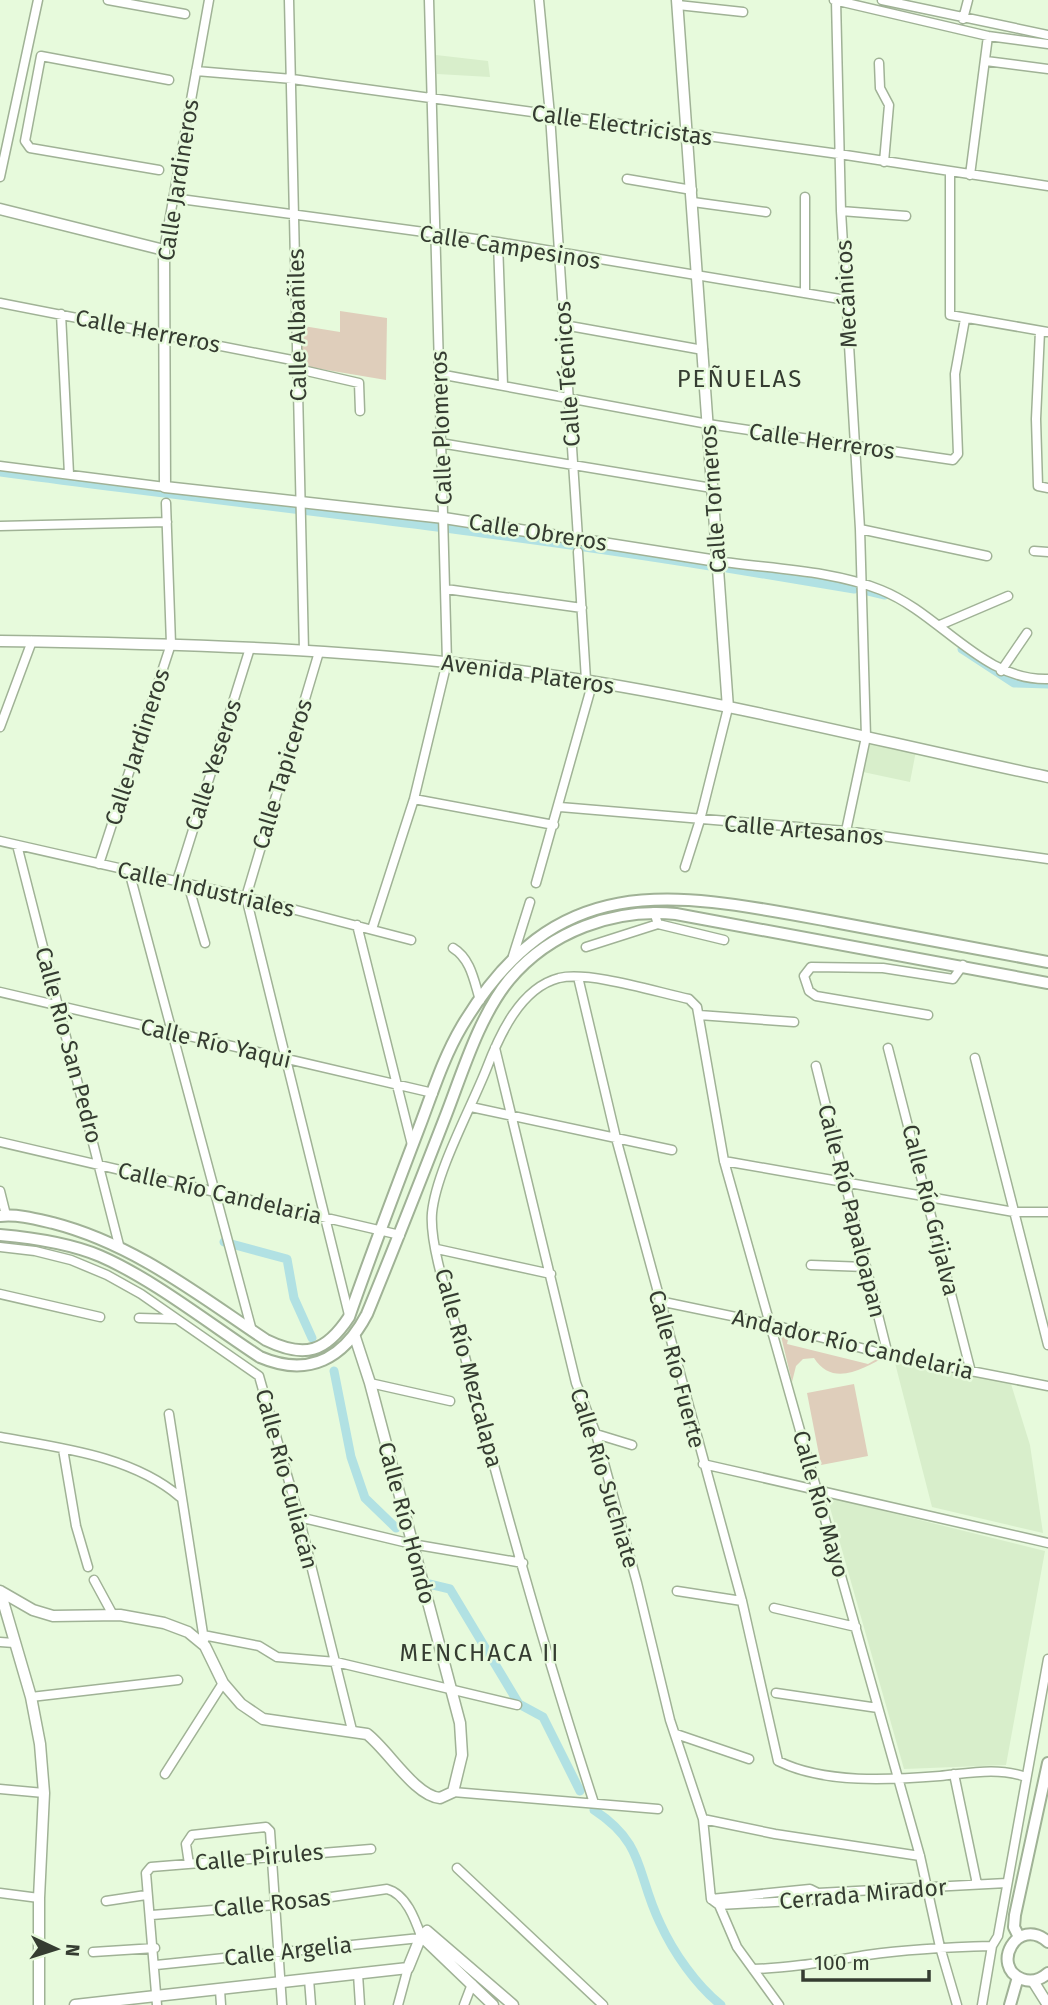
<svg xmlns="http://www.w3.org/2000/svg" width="1048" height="2005" font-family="'Fira Sans',sans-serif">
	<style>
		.built { fill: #d8eecb }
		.green { fill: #dfcebb }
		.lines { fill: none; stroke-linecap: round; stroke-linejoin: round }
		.canal { stroke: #b1e1e3; stroke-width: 9 }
		.minor-casing { stroke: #a0b296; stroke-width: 11 }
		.tertiary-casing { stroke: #a0b296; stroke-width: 13 }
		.secondary-casing { stroke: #a0b296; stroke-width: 14 }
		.minor { stroke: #fff; stroke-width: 8 }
		.tertiary { stroke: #fff; stroke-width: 10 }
		.secondary { stroke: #fff; stroke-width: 10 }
		.labels { text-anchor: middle; stroke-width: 5; stroke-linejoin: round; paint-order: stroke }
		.street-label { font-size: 23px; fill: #353c31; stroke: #e7fadc }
		.neighbourhood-label { font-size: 24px; letter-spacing: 2px; fill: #353c31; stroke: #e7fadc }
	</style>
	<rect width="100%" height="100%" fill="#e7fadc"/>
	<path class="built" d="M436 55 488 61 490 77 437 74Z
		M871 741 916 751 910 782 863 772Z
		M895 1363 971 1374 1011 1384 1030 1445 1043 1533 932 1507Z
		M827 1497 1045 1551 1006 1765 904 1769Z"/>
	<path class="green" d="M340 311 387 318 386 380 297 365V325L340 332Z
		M789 1335 787 1344 868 1364 882 1356H887C864 1368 833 1388 814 1358L803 1359 796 1366 792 1382 781 1336Z
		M854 1384 868 1456 821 1465 807 1393Z"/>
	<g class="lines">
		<path class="canal" d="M0 472C237 504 474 528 710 566
			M727 568 854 589
			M868 591 885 595
			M962 649 1014 683 1048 684
			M224 1242 287 1259 294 1298 312 1338
			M334 1371 351 1457 365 1498 396 1528
			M429 1584 450 1589 519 1704 543 1717 580 1791
			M594 1810C646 1844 636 1874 660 1923 673 1952 696 1985 721 2005"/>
		<g class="minor-casing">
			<path id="minor" d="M108 0 185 14
				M289 0 304 651
				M539 0 550 115 578 538
				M834 0 988 36 1048 44
				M836 0 841 211 860 529 866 737 846 831
				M882 0 1048 35
				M678 5 743 12
				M963 19 968 0
				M986 61 1048 69
				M879 63 880 88 889 105 884 162
				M196 71 292 79 839 154 1048 186
				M159 170 30 148 25 141 41 56 169 80
				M950 173V315L1048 332
				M970 175 988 36
				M0 177 38 0
				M627 179 692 190
				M805 197V293
				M173 198 498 242 846 300
				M693 202 766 212
				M841 211 906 216
				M498 242 503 385
				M164 250 209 0
				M0 303 297 361
				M61 314 69 474
				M564 325 703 350
				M1040 331 1036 419 1038 486 1048 488
				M298 369 359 383 360 411
				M439 374 708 424 953 460 958 454 955 374 965 319
				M440 443 712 488
				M0 466 165 487
				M0 526 167 522
				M860 529 987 556
				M1034 551 1048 552
				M578 552 586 680
				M717 561C771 569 831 570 881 590 941 614 982 681 1048 679
				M446 589 582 608
				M940 625 1008 596
				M1001 671 1027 633
				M0 727 32 641
				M414 799 554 825
				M560 807 846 831 1048 859
				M0 841 246 897 411 940
				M17 845 119 1245
				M99 864 171 644 166 503
				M685 867 700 820 728 708
				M129 871 252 1331
				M177 881 250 648
				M536 883 593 681
				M188 884 205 943
				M246 897 349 1315
				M246 897 319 652
				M658 924 724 940
				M357 925 412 1145
				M372 929 414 799 447 662 429 0
				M586 947 658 924 654 912
				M453 948C471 959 474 981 480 1000
				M513 956 530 902
				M578 977 616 1138 742 1601 778 1761C824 1784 891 1780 940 1776 970 1773 998 1767 1026 1777
				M0 992 433 1093
				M699 1015 794 1022
				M928 1015 816 996 809 991 804 976 811 967 883 968 953 979 963 965
				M495 1048 576 1383 596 1434 637 1583 670 1720 703 1819 711 1899 719 1905 737 1947 779 2005
				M888 1048 971 1372
				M975 1058 1048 1345
				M816 1066 888 1355
				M471 1107 672 1150
				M0 1142 400 1235
				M724 1161 1014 1212H1048
				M0 1191 6 1215
				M0 1247 35 1251 71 1260 107 1275 141 1294 259 1376 299 1517 352 1730
				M437 1249 551 1274
				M811 1265 866 1267
				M0 1294 100 1317
				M659 1301 770 1324 888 1355 1048 1386
				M139 1318 175 1319
				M370 1383 450 1401
				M169 1414 204 1640
				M596 1434 632 1445
				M0 1437C61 1448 132 1456 180 1497
				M63 1449 76 1526 88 1567
				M703 1464 1048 1543
				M299 1517 412 1544 523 1563
				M94 1580 113 1615
				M677 1591 742 1601
				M774 1608 856 1627
				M203 1635 259 1646 277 1657 336 1662 517 1705
				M0 1642 14 1643
				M776 1693 878 1708
				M31 1697 178 1680
				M676 1734 749 1759
				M165 1774 223 1683
				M954 1774 977 1884
				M0 1789 44 1793
				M453 1792 658 1809
				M594 1803C546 1656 504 1506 465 1357 455 1318 429 1250 432 1213 436 1172 470 1110 486 1070 499 1036 520 988 559 978 590 971 656 992 689 999L697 1007 724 1161 920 1856 940 1947 957 2005
				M703 1819 775 1834 920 1856
				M189 1864 186 1844 192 1835 266 1827 270 1831 282 2005
				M457 1868 603 2005
				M0 1893 39 1898
				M711 1899 810 1889 818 1893
				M106 1901 146 1895
				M719 1905 810 1900 818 1893 1007 1883
				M152 1915 275 1905 387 1889C406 1894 415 1919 421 1936
				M93 1952 155 1948
				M156 1965 420 1938
				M753 1969C792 1968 829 1961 867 1955 909 1949 951 1947 992 1946
				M358 1974 360 2005
				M309 1979 311 2005
				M220 1990 221 2005
				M157 2005 146 1873 151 1867 371 1849
				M398 2005 408 1968
				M464 2005 472 1984
				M982 2005 992 1946 998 1936 1048 1659"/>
		</g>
		<g class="tertiary-casing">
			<path id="tertiary" d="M677 0 728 708
				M0 209 164 250 165 487 444 518 717 561
				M0 641C197 644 395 649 589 681 743 706 895 745 1048 777
				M0 1591 33 1610 53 1616 120 1615 164 1623 188 1632 205 1646 223 1683 241 1704 263 1719 367 1734C388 1750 415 1796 440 1798L453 1792 462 1755 460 1723 370 1383 355 1337
				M0 1591 31 1697 40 1744 44 1793 39 1898V2005
				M421 1936 493 2005
				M1033 1981 1048 2005
				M75 2005 408 1968 421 1936 427 1931 513 2005"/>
		</g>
		<g class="secondary-casing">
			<path id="secondary" d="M0 1216C18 1214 36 1219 53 1223 134 1244 197 1294 266 1340 305 1359 326 1352 349 1317 371 1254 395 1191 419 1128 432 1094 443 1058 462 1026 557 867 672 892 829 921 902 935 975 948 1048 962
				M0 1235C34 1238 69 1243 100 1256 153 1279 211 1325 260 1357 309 1378 344 1358 367 1314 394 1248 420 1182 446 1115 463 1071 479 1017 509 980 550 931 614 908 676 914L1048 983
				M1019 1937 1014 1927 1015 1915 1048 1763
				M1048 1942C1017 1915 990 1967 1022 1979 1032 1983 1040 1980 1048 1973
				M1010 2005 1018 1977"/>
		</g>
		<use href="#minor" class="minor"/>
		<use href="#tertiary" class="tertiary"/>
		<use href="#secondary" class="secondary"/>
	</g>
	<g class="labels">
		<g class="street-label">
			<text transform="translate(622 125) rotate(8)" y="8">Calle Electricistas</text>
			<text transform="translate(178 180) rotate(-81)" y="8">Calle Jardineros</text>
			<text transform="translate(510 247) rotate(9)" y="8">Calle Campesinos</text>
			<text transform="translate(846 294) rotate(-93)" y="8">Mecánicos</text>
			<text transform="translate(297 325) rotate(-91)" y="8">Calle Albañiles</text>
			<text transform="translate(148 331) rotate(11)" y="8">Calle Herreros</text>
			<text transform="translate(567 374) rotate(-94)" y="8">Calle Técnicos</text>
			<text transform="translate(441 428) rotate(-92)" y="8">Calle Plomeros</text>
			<text transform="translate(822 441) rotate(8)" y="8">Calle Herreros</text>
			<text transform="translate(713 499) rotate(-94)" y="8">Calle Torneros</text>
			<text transform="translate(538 532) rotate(9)" y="8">Calle Obreros</text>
			<text transform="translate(528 674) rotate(8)" y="8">Avenida Plateros</text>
			<text transform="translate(137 747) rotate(-72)" y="8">Calle Jardineros</text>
			<text transform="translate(213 765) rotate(-72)" y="8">Calle Yeseros</text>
			<text transform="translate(282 774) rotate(-73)" y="8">Calle Tapiceros</text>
			<text transform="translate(804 830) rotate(5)" y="8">Calle Artesanos</text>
			<text transform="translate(206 889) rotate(13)" y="8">Calle Industriales</text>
			<text transform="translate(216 1043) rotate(13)" y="8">Calle Río Yaqui</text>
			<text transform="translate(69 1045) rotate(75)" y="8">Calle Río San Pedro</text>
			<text transform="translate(220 1193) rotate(13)" y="8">Calle Río Candelaria</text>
			<text transform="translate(931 1210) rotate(76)" y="8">Calle Río Grijalva</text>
			<text transform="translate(852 1211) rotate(76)" y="8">Calle Río Papaloapan</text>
			<text transform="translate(853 1344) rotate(13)" y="8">Andador Río Candelaria</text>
			<text transform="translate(469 1368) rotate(75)" y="8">Calle Río Mezcalapa</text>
			<text transform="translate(677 1369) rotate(75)" y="8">Calle Río Fuerte</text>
			<text transform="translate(605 1478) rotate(73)" y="8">Calle Río Suchiate</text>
			<text transform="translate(287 1479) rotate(75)" y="8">Calle Río Culiacán</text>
			<text transform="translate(821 1504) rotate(74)" y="8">Calle Río Mayo</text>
			<text transform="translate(407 1523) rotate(75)" y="8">Calle Río Hondo</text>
			<text transform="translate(259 1857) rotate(-5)" y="8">Calle Pirules</text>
			<text transform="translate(863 1894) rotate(-5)" y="8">Cerrada Mirador</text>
			<text transform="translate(272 1903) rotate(-6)" y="8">Calle Rosas</text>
			<text transform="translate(288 1951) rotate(-6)" y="8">Calle Argelia</text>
		</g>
		<g class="neighbourhood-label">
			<text x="740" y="387">PEÑUELAS</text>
			<text x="480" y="1661">MENCHACA II</text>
		</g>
	</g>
	<g transform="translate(56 1949) rotate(94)" stroke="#e7fadc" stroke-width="5" paint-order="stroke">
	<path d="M0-5L12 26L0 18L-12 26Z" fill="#353c31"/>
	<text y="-10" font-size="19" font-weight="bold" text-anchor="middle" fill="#353c31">N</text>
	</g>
	<path d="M803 1970v10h126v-10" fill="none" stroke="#353c31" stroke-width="3.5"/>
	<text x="814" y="1970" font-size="21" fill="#353c31" stroke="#e7fadc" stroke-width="5" paint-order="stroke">100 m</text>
</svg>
